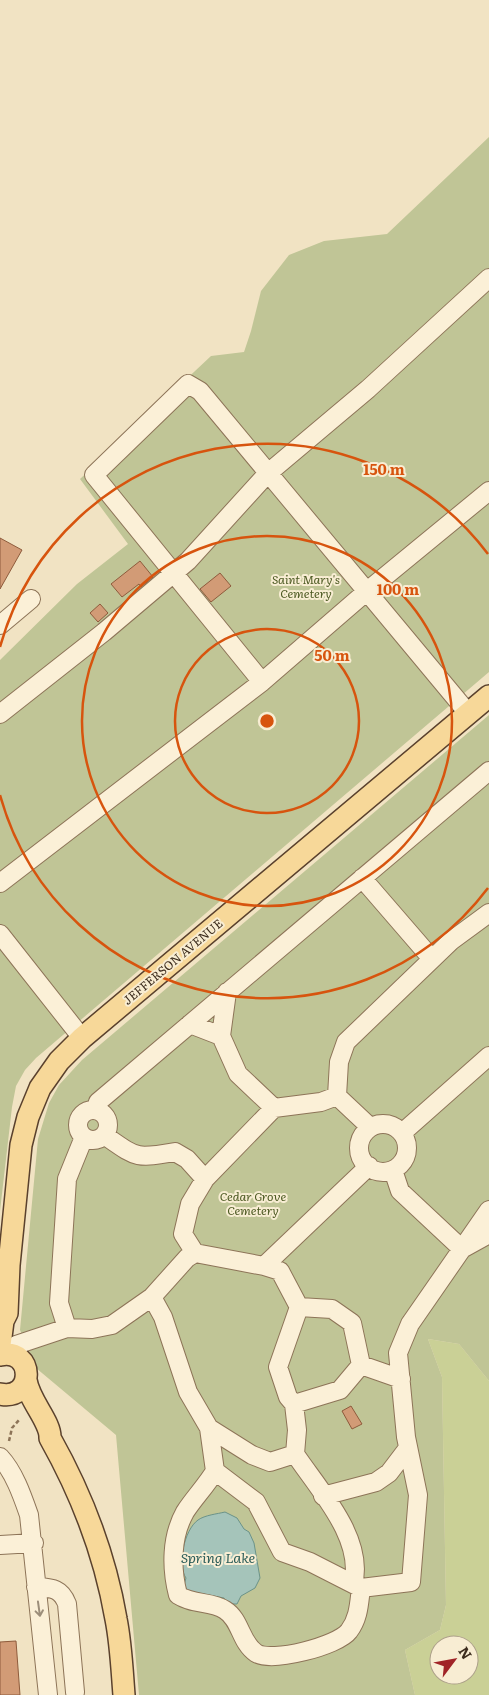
<svg xmlns="http://www.w3.org/2000/svg" width="489" height="1695" font-family="Literata,serif">
	<style>
		.green { fill: #cad096; fill-rule: evenodd }
		.cemetery { fill: #c0c596 }
		.water { fill: #a5c4ba; stroke: #6b9389 }
		.building { fill: #d29b76; stroke: #8e5b3c }
		.lines { fill: none; stroke-linecap: round; stroke-linejoin: round }
		.minor-casing { stroke: #8d7458; stroke-width: 20 }
		.major-casing { stroke: #5a412d; stroke-width: 24 }
		.path { stroke: #8d7458; stroke-width: 2.5; stroke-dasharray: 4 2.5; stroke-linecap: butt }
		.minor { stroke: #fbf0d7; stroke-width: 18 }
		.major { stroke: #f7d899; stroke-width: 21 }
		.oneway { stroke: #9c8e7a }
		.ring { fill: none; stroke: #d7540e; stroke-width: 2.5 }
		.labels { text-anchor: middle; stroke-width: 4; stroke-linejoin: round; paint-order: stroke }
		.park-label { font-size: 12px; font-style: italic; fill: #4d5a23; stroke: #f8edd3 }
		.street-label { font-size: 12px; fill: #3c2c1d; stroke: #f8edd3 }
		.water-label { font-size: 14px; font-style: italic; fill: #2c5d59; stroke: #f8edd3 }
		.centre { fill: #d7540e; stroke: #f8edd3; stroke-width: 2.5 }
		.ring-label { font-size: 15px; text-anchor: middle; font-weight: bold; fill: #d7540e; stroke: #f8edd3; stroke-width: 4; stroke-linejoin: round; paint-order: stroke }
	</style>
	<rect width="100%" height="100%" fill="#f1e3c3"/>
	<path class="green" d="M428 1339 459 1344 489 1381V1695H415L405 1650 440 1630 446 1605 442 1377ZM439 1645H469V1675H439Z"/>
	<path class="cemetery" d="M489 137V672L36 1058 25 1070 16 1086 12 1107 0 1211V660L77 584 128 544 80 479 211 356 244 352 251 331 261 291 289 255 324 241 387 234Z
		M489 715V1381L459 1344 428 1339 442 1377 446 1605 440 1630 405 1650 415 1695H139L116 1435 36 1368 20 1330 38 1139 49 1103 59 1085 82 1060Z"/>
	<path class="water" d="M225 1512 237 1518 244 1529 249 1532 254 1543 260 1578 255 1588 241 1596 237 1604H228L224 1598 188 1591 184 1585 186 1578C177 1565 184 1530 198 1520 205 1515 217 1514 225 1512Z"/>
	<path class="building" d="M0 538 22 550 0 589Z
		M140 561 153 577 141 587 139 584 122 597 111 584Z
		M220 573 231 586 211 602 200 589Z
		M100 604 108 613 98 622 90 613Z
		M351 1406 362 1424 352 1429 342 1411Z
		M16 1641 20 1695H0V1642Z"/>
	<g class="lines">
		<g class="minor-casing">
			<path id="minor" d="M0 625 31 599
				M262 682 94 475 188 384 200 391 468 713
				M0 714 104 632 188 561 267 474 368 389 489 278
				M362 878 432 959
				M0 883 262 682 366 592 489 491
				M0 934 82 1038
				M227 992 221 1036 238 1074 274 1108
				M190 1024 221 1036
				M78 1125a15 15 0 1 1 30 0a15 15 0 1 1-30 0Z
				M96 1110 98 1102 489 771
				M359 1148a24 24 0 1 1 48 0a24 24 0 1 1-48 0Z
				M370 1127 337 1096 339 1062 346 1042 451 941 489 913
				M402 1133 489 1056
				M104 1135C137 1158 135 1159 175 1152L187 1159 205 1179 190 1204 183 1234 195 1253
				M369 1166 264 1266 195 1253 187 1258 152 1297 163 1317 188 1392 209 1428 215 1471 256 1502 282 1552 310 1562 361 1588 411 1582 418 1495 406 1437 398 1353 410 1324 489 1210
				M393 1170 400 1191 462 1249 489 1234
				M205 1179 274 1108 321 1102 337 1096
				M264 1266 280 1271 299 1307 332 1309 352 1323 361 1365 340 1390 294 1404 288 1397 278 1367 299 1307
				M67 1328 59 1303 67 1179 84 1137
				M16 1345 67 1328 92 1329 112 1325 152 1297
				M361 1365 401 1379
				M209 1428 252 1455 270 1462 295 1454 297 1430 294 1404
				M295 1454C319 1490 365 1539 353 1584
				M0 1457C14 1472 22 1495 29 1515L48 1695
				M215 1471C206 1486 194 1498 185 1512 171 1537 171 1568 178 1595 193 1605 211 1601 225 1610 241 1620 240 1642 256 1653 271 1663 338 1646 349 1631 359 1618 359 1603 361 1588
				M323 1496 376 1482 389 1473 408 1448
				M0 1545 34 1543
				M36 1587C52 1588 61 1588 67 1604L75 1692"/>
		</g>
		<g class="major-casing">
			<path id="major" d="M0 1345 3 1321 7 1313 9 1265 21 1145 28 1117 40 1088 59 1061 82 1038 489 696
				M0 1355C34 1347 36 1401 0 1394
				M26 1380C29 1401 51 1422 50 1438 82 1495 105 1555 116 1619 121 1644 122 1670 124 1695"/>
		</g>
		<path class="path" d="M9 1441 12 1428 19 1420"/>
		<use href="#minor" class="minor"/>
		<use href="#major" class="major"/>
	</g>
	<defs><path id="oneway-shaft" d="M-6 0H5M1.5-3L5.5 0L1.5 3" fill="none" stroke-width="1.6" stroke-linecap="round" stroke-linejoin="round" transform="scale(1.25)"/></defs>
	<use class="oneway" href="#oneway-shaft" transform="translate(39 1609) rotate(82)"/>
	<g class="ring">
		<circle cx="267" cy="721" r="92"/>
		<circle cx="267" cy="721" r="185"/>
		<path d="M488 888A277 277 0 0 1 0 795M0 647A277 277 0 0 1 488 554"/>
	</g>
	<g class="labels">
		<g class="park-label">
			<text x="306" y="584">Saint Mary's<tspan x="306" dy="14">Cemetery</tspan></text>
			<text x="253" y="1201">Cedar Grove<tspan x="253" dy="14">Cemetery</tspan></text>
		</g>
		<g class="street-label">
			<text transform="translate(173 962) rotate(-40)" y="4">JEFFERSON AVENUE</text>
		</g>
		<g class="water-label">
			<text x="218" y="1563">Spring Lake</text>
		</g>
	</g>
	<circle cx="267" cy="721" r="8" class="centre"/>
	<g class="ring-label">
		<text x="384" y="475">150 m</text>
		<text x="398" y="595">100 m</text>
		<text x="332" y="661">50 m</text>
	</g>
	<g transform="translate(454 1660) rotate(58)"><circle r="24" fill="#f8edd3" stroke="#ada08a"/>
	<path d="M0-4L9 19L0 12L-9 19Z" fill="#a02427"/>
	<text y="-8" font-size="14" font-weight="bold" text-anchor="middle" fill="#3c2c1d">N</text>
	</g>
</svg>
